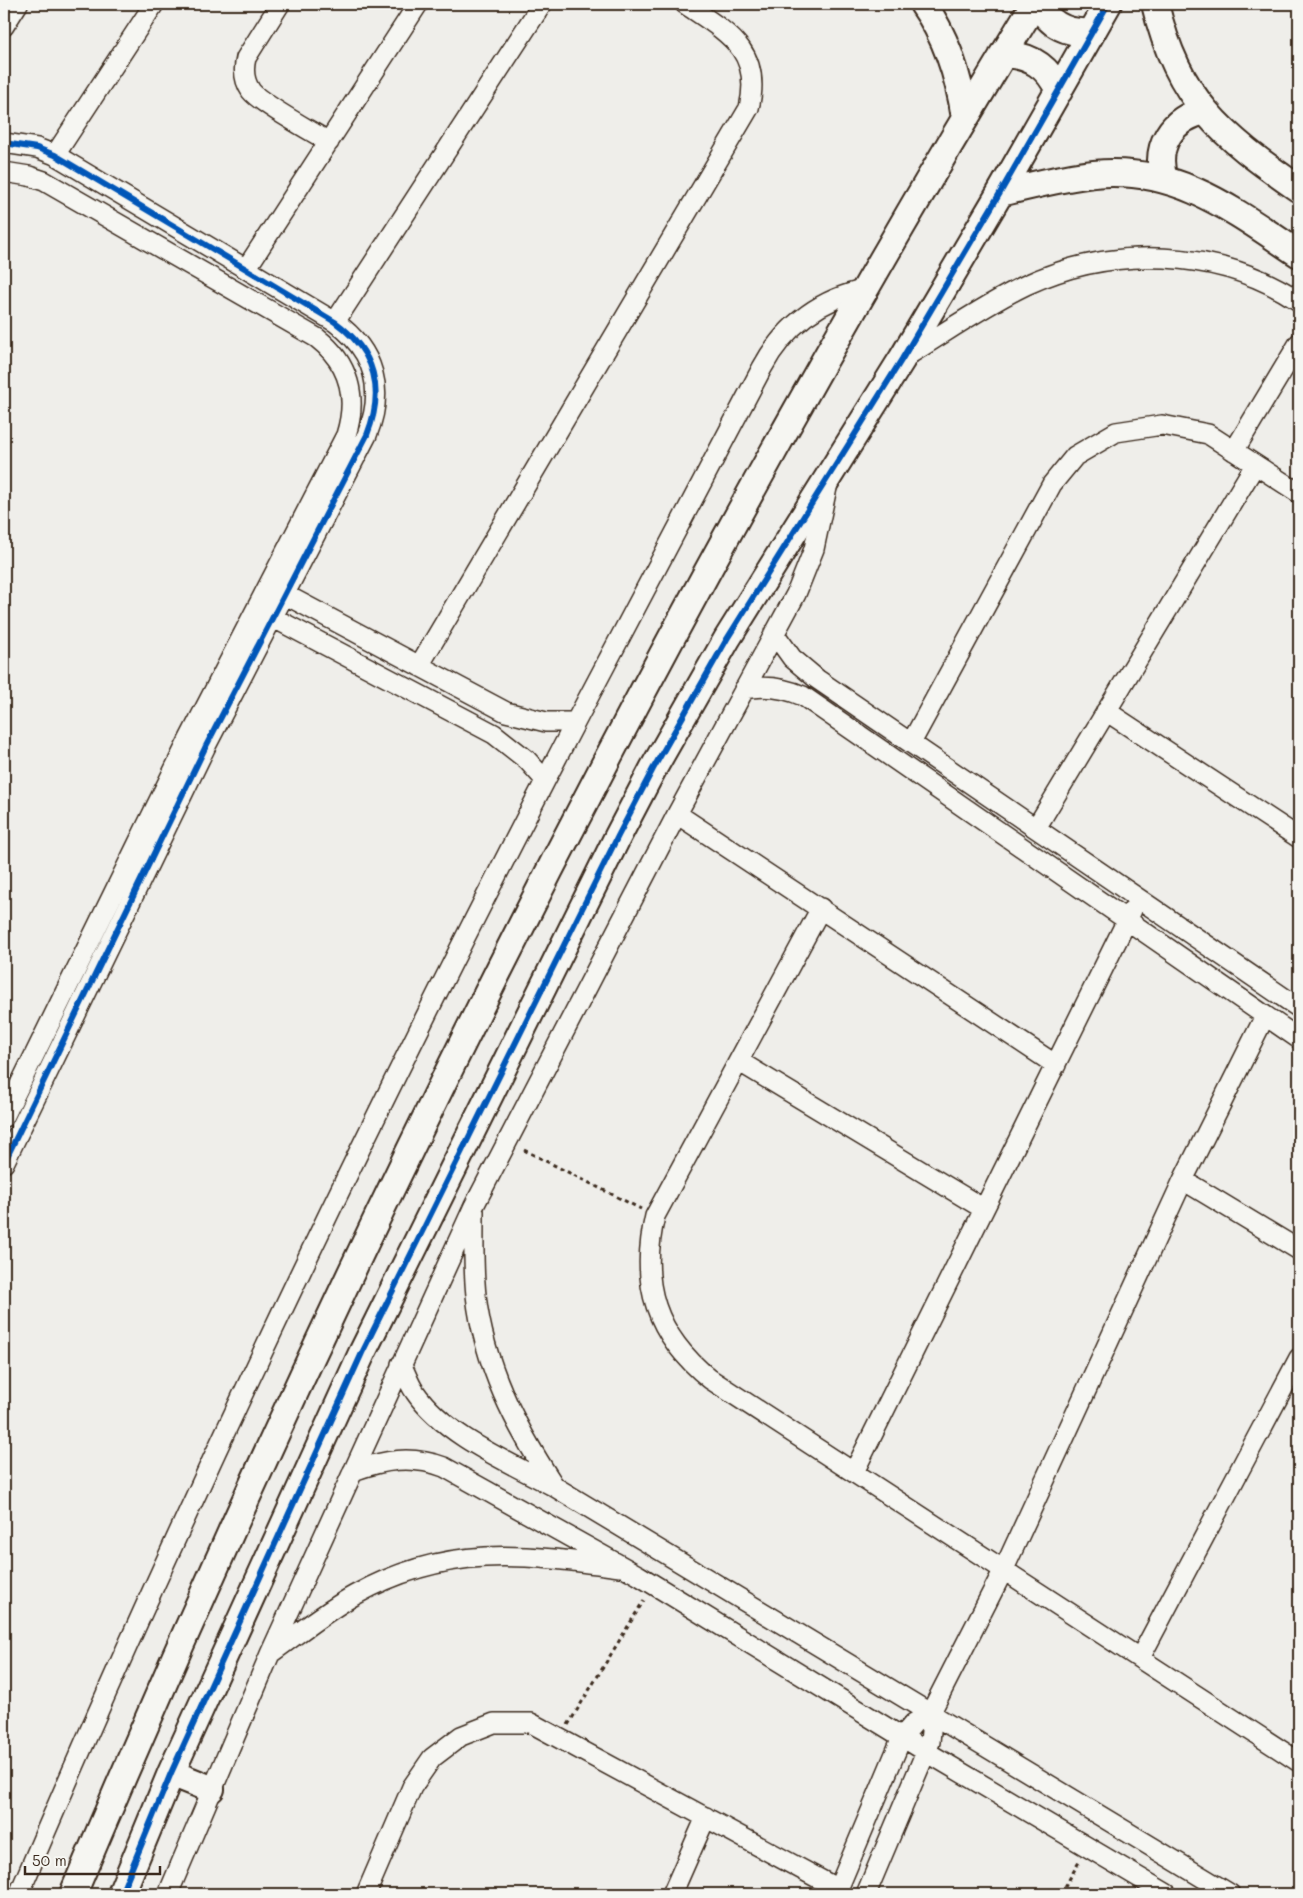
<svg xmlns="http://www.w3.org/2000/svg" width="1303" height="1898" font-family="Mali,sans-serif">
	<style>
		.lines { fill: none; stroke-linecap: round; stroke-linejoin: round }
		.street-casing { stroke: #3b2a1e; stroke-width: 22 }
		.secondary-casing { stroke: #3b2a1e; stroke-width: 30 }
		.path { stroke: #3b2a1e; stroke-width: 3; stroke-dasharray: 4 4; stroke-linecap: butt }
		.street { stroke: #f6f6f2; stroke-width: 19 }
		.secondary { stroke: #f6f6f2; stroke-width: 26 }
		.cycleway-casing { stroke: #f6f6f2; stroke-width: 9 }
		.cycleway { stroke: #0057b8; stroke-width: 6 }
	</style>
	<rect width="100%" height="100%" fill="#efeeea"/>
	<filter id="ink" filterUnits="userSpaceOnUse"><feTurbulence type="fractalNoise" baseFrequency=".02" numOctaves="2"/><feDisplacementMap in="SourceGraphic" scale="10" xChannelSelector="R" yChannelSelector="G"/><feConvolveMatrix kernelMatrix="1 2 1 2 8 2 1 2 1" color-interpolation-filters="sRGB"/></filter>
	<g filter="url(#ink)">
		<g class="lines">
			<g class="street-casing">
				<path id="street" d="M280 4 246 58C243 70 244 81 251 91 260 103 313 132 329 142
					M4 26 18 4
					M4 143 37 148 55 155 335 322C375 351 385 390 367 435L205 748 4 1163
					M55 155 154 4
					M4 172 29 176 44 181 317 338C349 363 358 397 346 435L189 739 4 1117
					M246 269 418 4
					M335 322 542 4
					M905 357C945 333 984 305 1026 285 1112 245 1219 248 1299 301
					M1234 451 1299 343
					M284 594 506 712 546 722H575
					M272 617 494 734 527 760 545 780
					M774 633 792 658 817 679 1299 1008
					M419 666 749 108C763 50 726 32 685 4
					M744 689C765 685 783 687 803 696L1299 1039
					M1106 711 1299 838
					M911 743 1052 484 1075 456 1116 432 1162 425 1208 434 1299 493
					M677 814 1056 1065
					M1036 828 1255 465
					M821 908 655 1216C639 1284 656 1335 710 1379L1299 1762
					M740 1062 984 1209
					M1183 1180 1299 1250
					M474 1211C474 1239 473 1267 476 1295 484 1366 515 1425 553 1484
					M401 1364C406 1373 409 1384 415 1392 445 1436 509 1462 555 1487L1230 1894
					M353 1471C384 1460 411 1455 444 1467L638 1575 925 1751 1167 1894
					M854 1472 1132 910
					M271 1653C299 1633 326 1611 355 1595 446 1544 522 1554 620 1567
					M1140 1658 1299 1358
					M19 1894C188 1497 376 1106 575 723 637 604 700 486 762 368 785 325 819 299 867 289
					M168 1894 270 1654 474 1206 677 814 796 594 814 549 828 483
					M366 1894 412 1787 432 1758 461 1736 494 1723H531L838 1889
					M672 1894 706 1817
					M836 1894 902 1737 914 1723 930 1714
					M866 1894 930 1742 931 1731 930 1714 1004 1569 1183 1180 1265 1016"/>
			</g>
			<g class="secondary-casing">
				<path id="secondary" d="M923 4C947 38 959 77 965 118
					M1039 4C1049 26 1069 34 1092 32
					M1155 4C1178 100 1221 135 1299 189
					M1003 54C1030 55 1048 66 1059 91
					M1164 179C1154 147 1171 118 1205 111
					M1000 193C1031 186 1062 177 1094 174 1177 166 1233 210 1299 254
					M171 1773 211 1789
					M73 1894C348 1242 666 608 1034 4
					M121 1894 171 1773 362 1353 618 836 653 769 727 639 902 359 1000 193 1108 4"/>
			</g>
			<path class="path" d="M524 1150 641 1209
				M568 1725 644 1600
				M1061 1894 1079 1862"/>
			<use href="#street" class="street"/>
			<use href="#secondary" class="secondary"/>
			<g class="cycleway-casing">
				<path id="cycleway" d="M4 143 37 148 55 155 335 322C375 351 385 390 367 435L205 748 4 1163
					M121 1894 171 1773 362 1353 618 836 653 769 727 639 902 359 1000 193 1108 4"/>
			</g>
			<use href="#cycleway" class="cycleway"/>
		</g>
	</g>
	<rect width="1303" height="1898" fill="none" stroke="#f6f6f2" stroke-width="20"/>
	<rect x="10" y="10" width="1283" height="1878" fill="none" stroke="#3b2a1e" stroke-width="2" filter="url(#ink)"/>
	<path d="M25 1866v8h135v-8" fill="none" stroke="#3b2a1e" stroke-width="2.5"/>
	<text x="32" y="1866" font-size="15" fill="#3b2a1e" stroke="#f6f6f2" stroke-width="4" paint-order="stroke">50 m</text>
</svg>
